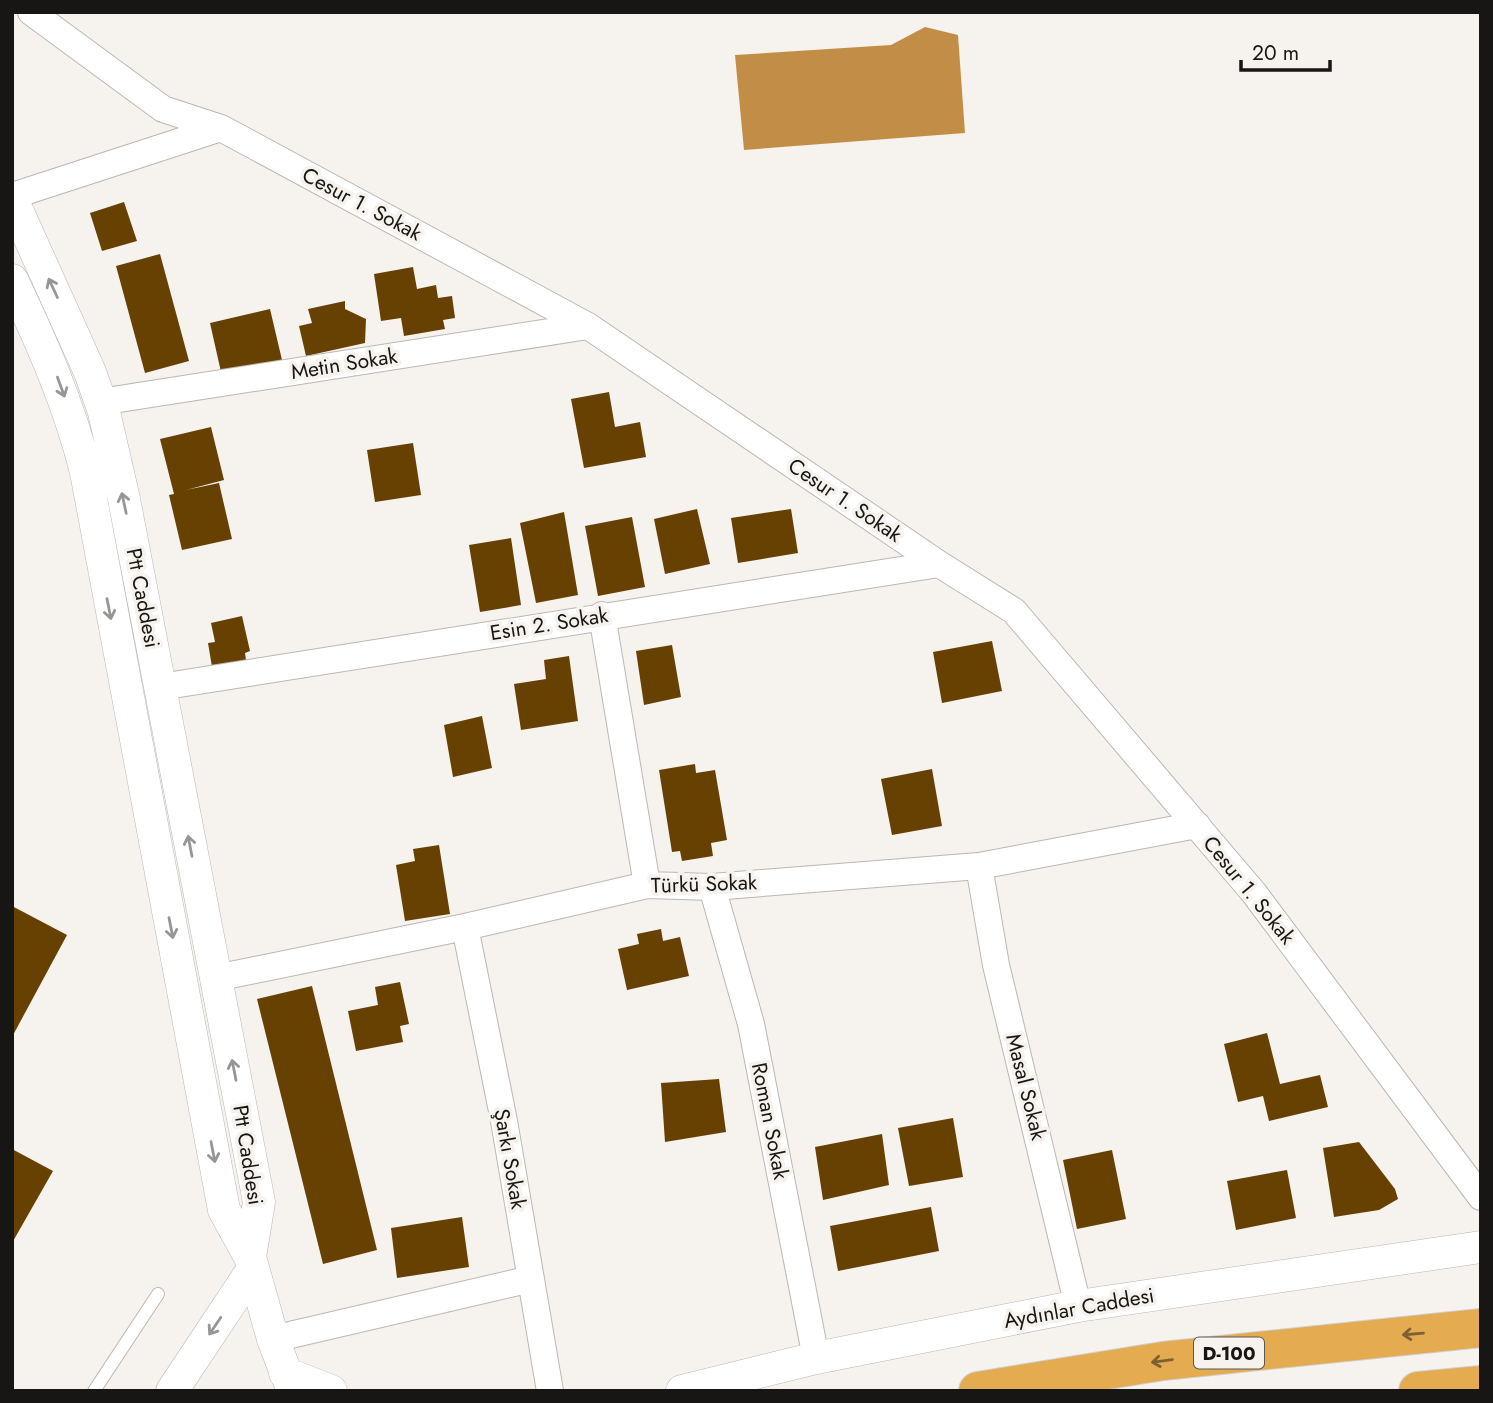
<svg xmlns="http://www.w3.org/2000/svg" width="1493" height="1403" font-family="Jost,sans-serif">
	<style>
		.water { fill: #c28e47 }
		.building { fill: #664101 }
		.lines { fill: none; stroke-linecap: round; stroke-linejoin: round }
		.service-casing { stroke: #bbb7b2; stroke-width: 14 }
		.minor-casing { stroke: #bbb7b2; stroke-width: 28 }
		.tertiary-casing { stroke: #bbb7b2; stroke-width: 33 }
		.trunk-casing { stroke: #d1d0d0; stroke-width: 40 }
		.service { stroke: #fff; stroke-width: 12 }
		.minor { stroke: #fff; stroke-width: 26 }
		.tertiary { stroke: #fff; stroke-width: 32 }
		.trunk { stroke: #e4ab50; stroke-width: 38 }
		.oneway { stroke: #979695 }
		.oneway2 { stroke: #7e6032 }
		.labels { text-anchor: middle; stroke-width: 7; stroke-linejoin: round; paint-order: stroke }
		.shield { fill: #f6f2ed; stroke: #5a5855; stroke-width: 2 }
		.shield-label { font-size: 19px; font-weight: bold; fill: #171614 }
		.street-label { font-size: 21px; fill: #171614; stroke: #f6f2ed }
	</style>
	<rect width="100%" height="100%" fill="#f6f2ed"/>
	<path class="water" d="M925 27 958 35 965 133 744 150 735 55 891 45Z"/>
	<path class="building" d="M124 202 137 241 102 251 90 213Z
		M160 254 189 361 145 373 116 266Z
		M413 267 417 289 436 285 438 298 452 296 455 318 443 320 445 329 404 336 401 318 381 321 374 274Z
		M345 301V309L366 319 365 343 306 356 299 326 312 323 308 309Z
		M270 309 282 360 221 372 210 323Z
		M609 392 615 427 640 422 646 457 584 468 571 399Z
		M211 427 224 480 186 490 219 483 232 539 182 550 169 495 174 494 160 439Z
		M413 443 421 495 375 502 367 450Z
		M697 509 710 564 665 574 654 519Z
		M791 509 798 553 738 563 731 518Z
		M564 512 578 595 536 603 520 523Z
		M632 517 645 587 598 596 585 526Z
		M511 538 521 605 480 612 469 545Z
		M242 616 250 651 245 653 246 660 212 667 208 643 215 642 211 623Z
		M992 641 1002 691 942 703 933 652Z
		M672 645 681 697 644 705 636 651Z
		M569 656 578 721 521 730 514 684 546 679 544 660Z
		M482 716 492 768 453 777 444 725Z
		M695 764 696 773 715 770 727 840 711 843 713 856 682 861 680 851 672 852 659 770Z
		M932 769 942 826 892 835 881 779Z
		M439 845 450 914 405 921 396 865 415 861 413 849Z
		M12 906 67 935 12 1037Z
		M661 929 663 941 680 937 689 976 627 990 618 949 639 944 637 934Z
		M400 982 409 1024 400 1026 403 1042 356 1051 348 1011 378 1005 375 987Z
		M312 986 377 1250 323 1264 257 999Z
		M1267 1033 1280 1084 1320 1075 1328 1107 1269 1121 1263 1096 1238 1102 1224 1044Z
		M719 1079 726 1132 665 1142 661 1083Z
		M953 1118 963 1177 909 1186 898 1128Z
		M882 1134 889 1185 823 1200 815 1147Z
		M1359 1142 1395 1189 1398 1199 1379 1210 1334 1217 1323 1148Z
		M12 1149 53 1171 12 1243Z
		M1112 1150 1126 1219 1077 1229 1063 1160Z
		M1287 1170 1296 1218 1236 1230 1227 1181Z
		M931 1207 939 1251 838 1271 830 1226Z
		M462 1217 469 1267 397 1278 391 1228Z"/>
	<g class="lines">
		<g class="service-casing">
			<path id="service" d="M94 1391 158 1294"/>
		</g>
		<g class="minor-casing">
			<path id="minor" d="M31 12 163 109 221 128 588 326 939 564 1014 611 1254 893 1481 1197
				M12 196 221 128
				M100 402 588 326
				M602 615 647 885
				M160 687 939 564
				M979 866 996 965 1078 1306
				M712 887 751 1024 816 1358
				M465 927 504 1121 550 1391
				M216 978 465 927 647 885 712 887 979 866 1197 825
				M273 1339 531 1279"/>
		</g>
		<g class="tertiary-casing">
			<path id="tertiary" d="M12 199 90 372 104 412 124 499 259 1202 250 1257
				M12 280C42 343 69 404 86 472L224 1210 250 1257 273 1339 293 1391
				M285 1373 331 1391
				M172 1391 253 1269
				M682 1391 816 1358 1078 1306 1481 1247"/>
		</g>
		<g class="trunk-casing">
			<path id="trunk" d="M978 1391 1163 1361 1481 1328
				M1418 1391 1481 1385"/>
		</g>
		<use href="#service" class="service"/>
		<use href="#minor" class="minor"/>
		<use href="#tertiary" class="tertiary"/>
		<use href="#trunk" class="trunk"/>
	</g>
	<defs><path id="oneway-shaft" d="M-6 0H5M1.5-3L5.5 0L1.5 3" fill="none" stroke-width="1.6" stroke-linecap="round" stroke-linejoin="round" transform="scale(1.75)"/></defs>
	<g class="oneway">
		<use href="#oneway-shaft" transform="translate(53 288) rotate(-115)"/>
		<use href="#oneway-shaft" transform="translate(61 387) rotate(70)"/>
		<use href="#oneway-shaft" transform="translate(124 503) rotate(-102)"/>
		<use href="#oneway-shaft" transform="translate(109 609) rotate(79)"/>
		<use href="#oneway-shaft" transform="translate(190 846) rotate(-101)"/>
		<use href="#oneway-shaft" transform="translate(171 928) rotate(79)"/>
		<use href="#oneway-shaft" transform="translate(234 1070) rotate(-101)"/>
		<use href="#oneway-shaft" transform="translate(213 1152) rotate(79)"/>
		<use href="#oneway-shaft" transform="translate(215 1326) rotate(124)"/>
	</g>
	<g class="oneway2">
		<use href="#oneway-shaft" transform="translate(1413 1334) rotate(175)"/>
		<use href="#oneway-shaft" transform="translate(1162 1361) rotate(172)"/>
	</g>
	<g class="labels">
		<rect class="shield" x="1194" y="1337.5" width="70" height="31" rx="5"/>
		<g class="shield-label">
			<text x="1229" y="1360">D-100</text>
		</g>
		<g class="street-label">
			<text transform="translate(362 204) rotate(28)" y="7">Cesur 1. Sokak</text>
			<text transform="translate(344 364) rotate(-9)" y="7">Metin Sokak</text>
			<text transform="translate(845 500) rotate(34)" y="7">Cesur 1. Sokak</text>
			<text transform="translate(143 598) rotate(79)" y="7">Ptt Caddesi</text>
			<text transform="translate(549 624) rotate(-9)" y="7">Esin 2. Sokak</text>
			<text transform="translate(704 884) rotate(-2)" y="7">Türkü Sokak</text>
			<text transform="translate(1249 890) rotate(51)" y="7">Cesur 1. Sokak</text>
			<text transform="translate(1026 1087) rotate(76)" y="7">Masal Sokak</text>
			<text transform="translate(770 1121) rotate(79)" y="7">Roman Sokak</text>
			<text transform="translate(248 1155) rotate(81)" y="7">Ptt Caddesi</text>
			<text transform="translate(510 1159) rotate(80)" y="7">Şarkı Sokak</text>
			<text transform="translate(1079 1308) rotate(-10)" y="7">Aydınlar Caddesi</text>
		</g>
	</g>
	<rect width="1493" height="1403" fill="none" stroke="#171614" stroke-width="28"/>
	<path d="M1241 60v10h89v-10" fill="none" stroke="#171614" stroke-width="3.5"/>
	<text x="1252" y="60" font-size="21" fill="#171614" stroke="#f6f2ed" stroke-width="5" paint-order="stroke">20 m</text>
</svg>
